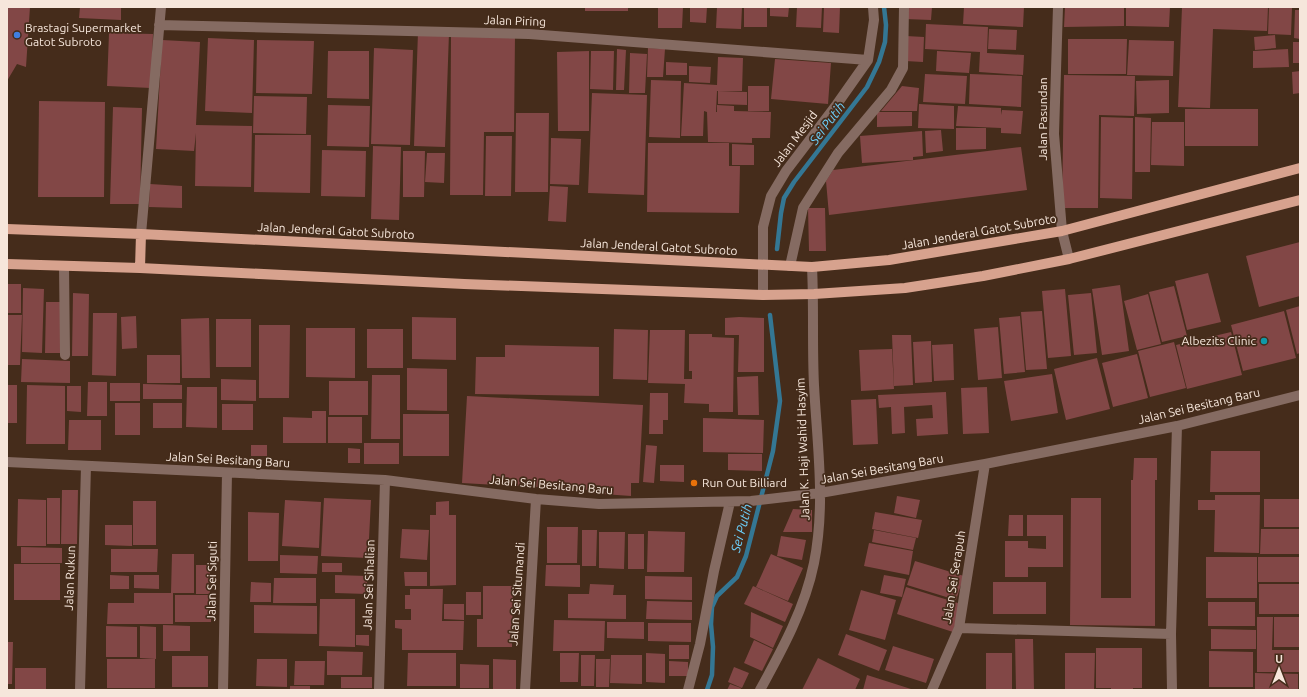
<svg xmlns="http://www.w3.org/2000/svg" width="1307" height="697" font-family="Ubuntu,sans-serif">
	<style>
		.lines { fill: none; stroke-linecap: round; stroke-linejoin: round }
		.stream { stroke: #347794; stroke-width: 4.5 }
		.building { fill: #824746 }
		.minor { stroke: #856b62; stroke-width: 10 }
		.major { stroke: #d7a28e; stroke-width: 10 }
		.shop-dot { fill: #3f7fe0; stroke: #452c1b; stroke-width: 1.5 }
		.culture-dot { fill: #0f9aa8; stroke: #452c1b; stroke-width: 1.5 }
		.food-dot { fill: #e8710a; stroke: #452c1b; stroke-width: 1.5 }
		.labels { text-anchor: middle; stroke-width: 3.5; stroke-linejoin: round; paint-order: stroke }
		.street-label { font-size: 12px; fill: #f6e6db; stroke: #452c1b }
		.poi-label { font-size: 12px; fill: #f6e6db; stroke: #452c1b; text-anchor: start }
		.water-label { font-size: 13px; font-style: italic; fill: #6ccffa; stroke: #452c1b }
	</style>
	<rect width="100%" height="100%" fill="#452c1b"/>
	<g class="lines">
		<path class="stream" d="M777 249 781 213 784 198 794 182 867 87 879 62 885 42 886 25 884 7
			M707 690 712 675 713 647 711 624 712 607 717 596 737 577 746 556 773 451 780 401 770 315"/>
	</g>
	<path class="building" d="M7 7H30L26 67 17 64 7 81Z
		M80 7H121V20L79 18Z
		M585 7H628V11H585Z
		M658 7H683L682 28H658Z
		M690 7H707L706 23 690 22Z
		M717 7H742L741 29 716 28Z
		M744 7H767V27H744Z
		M770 7H789L788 17 770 16Z
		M797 7H822L821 28 796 27Z
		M824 7H840L839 33 823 32Z
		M905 7H932L931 20 905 19Z
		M964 7H1024L1023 27 963 24Z
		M1065 7H1124V26L1064 27Z
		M1126 7H1170L1169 27 1126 26Z
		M1182 7H1268L1267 31 1213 29 1210 108 1178 107Z
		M1269 7 1292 8 1291 35 1268 34Z
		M1295 10H1300V39L1294 38Z
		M926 24 988 27 987 53 1024 55 1023 75 979 72 980 52 925 49Z
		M989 29 1017 30 1016 50 988 49Z
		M418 32 449 33 445 147 414 146Z
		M109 33 153 34 151 88 107 86Z
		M451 35H515L514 132H484L483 195H450Z
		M1275 35 1276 48 1255 50 1254 37Z
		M906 36 924 37 923 62 905 61Z
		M208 38 254 40 252 113 205 111Z
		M1068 39H1127L1126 74H1068Z
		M162 40 200 42 196 125 252 126 251 187 195 186 196 133 194 151 156 149Z
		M257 40 314 41 312 94 256 93Z
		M1129 40 1174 41 1173 76 1127 75Z
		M1293 42H1300V63H1293Z
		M374 48 413 50 410 145 371 144Z
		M648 48 665 49 663 77H647Z
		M617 49 626 50 624 90H616Z
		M1288 49 1289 67 1253 68V51Z
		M328 51H369V99L327 98Z
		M589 51V131H558L557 52Z
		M591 51H614L613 90 590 89Z
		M937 51 971 53 969 73 936 71Z
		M630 53 647 54 645 93H629Z
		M718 57 743 58 742 91H717L716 112H717V105L734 106V111L771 112 770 138H752V143L708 142 707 112 704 111 703 136H681L684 83 717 85Z
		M775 59 831 63 828 104 771 99Z
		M666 62 687 63V75H666Z
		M689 66 711 67 710 83 689 82Z
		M1300 71V93L1293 94 1292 72Z
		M925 74 967 76 965 104 923 102Z
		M970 74 1022 76 1021 107 969 104Z
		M1064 75 1135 76 1134 116 1099 115 1098 208H1062Z
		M651 80 681 81 680 138 649 137Z
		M1169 80V113L1137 114 1136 81Z
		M748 86H769V111H748Z
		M902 86 919 88 917 111H881Z
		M718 91 747 92V105L718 104Z
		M592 93 647 95 644 195 588 193Z
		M254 96 307 97 306 134 253 133Z
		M39 101 105 102 104 197H38Z
		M919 104 954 106V129L918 128Z
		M328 105 370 106 369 147 327 146Z
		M958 106 1001 108V115L1002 110 1023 111 1021 134 1001 133V128L956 126Z
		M113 107 142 108 140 204H110Z
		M1185 109H1258V146H1185Z
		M877 112H912V126L877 127Z
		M516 113H549L548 192H515Z
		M1101 117 1133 118 1132 199 1100 198Z
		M1135 117 1151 118 1150 172H1135Z
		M1152 122H1184V166L1151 165Z
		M956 128H986V149L956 150Z
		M941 130 943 151 926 153 925 131Z
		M922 131 923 156 913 157V160L862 163 860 136Z
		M255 135H311L310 193 254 192Z
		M486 136H512L511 196H485Z
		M551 138 581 139 579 185 550 184Z
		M648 143H729V166H740L739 213 647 212Z
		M732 144 754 145V165H732Z
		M373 146 401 147 399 220 371 219Z
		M1021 147 1027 190 829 215 826 181 833 170Z
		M322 150 366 151 365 197 321 196Z
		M403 151H425L424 197H403Z
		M427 153H445L444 183 425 182Z
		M150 184 182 186V208L149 207Z
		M550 186 568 187 566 222 548 221Z
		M808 208H825L826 251H809Z
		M1300 242V296L1259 307 1246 256Z
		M1208 273 1221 322 1187 330 1175 281Z
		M7 284H21V313H7Z
		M1120 285 1129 351 1102 355 1092 289Z
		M1174 286 1187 336 1162 342 1149 292Z
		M23 288 44 289 42 353 22 352Z
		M1065 289 1071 356 1048 358 1042 291Z
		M73 293 89 294 88 356H72Z
		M1091 293 1097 353 1074 355 1068 295Z
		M1148 294 1161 344 1137 350 1124 301Z
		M46 302H61L60 353H45Z
		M1300 306V353L1297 354 1286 310Z
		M1042 311 1047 369 1026 370 1021 312Z
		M1284 311 1296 358 1243 371 1231 325Z
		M93 313H117L116 376 92 375Z
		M7 315H22L20 365H7Z
		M136 316 137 348 122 349 121 317Z
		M1020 316 1025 372 1004 374 999 318Z
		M412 317 456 318V360L412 359Z
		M739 317 764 318V372H738L739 335H725V318Z
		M209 318 210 378H182L181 319Z
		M216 319H251V367H216Z
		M259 325H290L289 398H259Z
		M998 327 1002 378 978 380 974 329Z
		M306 328H355V378L306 377Z
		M367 329H403V368H367Z
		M614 329 648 330 647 380 613 379Z
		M650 330H685L684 379H692V371H689V334H712V337L734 338 733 412H709V404L684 403 685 384 648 383Z
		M1231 332 1242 375 1187 389 1176 345Z
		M892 335H911L913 385 894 386Z
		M931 341 932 382 915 383 913 342Z
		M1174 342 1186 388 1150 397 1138 351Z
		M953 344 954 380 934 381 932 345Z
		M505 345 599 347V396L475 394 476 357H505Z
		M892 349 894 389 861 391 859 350Z
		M1137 354 1148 398 1113 407 1102 363Z
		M147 355H180V383H147Z
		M1097 358 1110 409 1066 420 1054 369Z
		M22 359 70 361V383L21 382Z
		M407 368 447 369V411L407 410Z
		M1052 374 1058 413 1011 421 1004 381Z
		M372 375H400V439H371Z
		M758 376 759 415H738L737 377Z
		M221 379 256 380V401L221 400Z
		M329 381H368V415H329Z
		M88 382H107V416H87Z
		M110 383H140V401H110Z
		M143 384 182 385V399H143Z
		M7 385H17V423H7Z
		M27 385 65 386V444H26Z
		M67 386H81V412L67 411Z
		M187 387H217V428L186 427Z
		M987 387 989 433 963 434 961 388Z
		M946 392 948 434 917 436 916 419 933 418 932 405 904 407 905 433 892 434 891 407 879 408 878 395Z
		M650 393H668V420H663V434H649Z
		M467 396 643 405 639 483H631V496L589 493 590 490 462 483Z
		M876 399 878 444 853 445 851 400Z
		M115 403H140V435H115Z
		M153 403H182V428H153Z
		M222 404H253V430H222Z
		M312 411H326V443H283V417L312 418Z
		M403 414H449V456H403Z
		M328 417H362V443H328Z
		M703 418 764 420 763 453 703 452Z
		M69 420H101V450H68Z
		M364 443H399V464H364Z
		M251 445H267V456H251Z
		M646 445 657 446 654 483 643 482Z
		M348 448 360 449V463H348Z
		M1211 451H1260V492H1210Z
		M728 454H762V471L728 470Z
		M1134 458H1157V480H1155V626L1070 625 1071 498H1101V598H1131V480H1133Z
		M660 465H684V482L660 481Z
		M62 490H78L77 544H61Z
		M1215 495H1260L1259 553 1214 552 1215 510H1198V500H1215Z
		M897 496 920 500 916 518 894 513Z
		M47 498H60V544H47Z
		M324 498 371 500 368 558 321 556Z
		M18 499 46 500V546H17Z
		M1264 499H1300V527H1264Z
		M285 500 321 502 319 548 282 546Z
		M133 501H156V545H133Z
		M449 501V515H456V585L430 586V515H436V502Z
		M793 509 812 510V532H783Z
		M248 512 279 513 278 561H248Z
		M875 512 922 520 918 538 872 529Z
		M1009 515H1023V536H1008Z
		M1027 515H1063V567H1028V577H1005V541H1028V548L1046 549V536H1027Z
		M105 525H132V546L105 545Z
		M547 527H578L577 563H547Z
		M402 529 429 530 427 560 400 558Z
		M1261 529H1300V554H1260Z
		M582 530H597L596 566H582Z
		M874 530 916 538 913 550 872 542Z
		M648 531 685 532 684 572H647Z
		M599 532H625L624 569 599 568Z
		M628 534H644V569H628Z
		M781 536 806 540 802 560 777 556Z
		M869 543 913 551 909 575 864 566Z
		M21 547 62 548V563H21Z
		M111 549H158L157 572H111Z
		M172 554H194V593H173V624H107L108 603H134V593H171Z
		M771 554 803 568 788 601 756 587Z
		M280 555 318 556 317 574 280 573Z
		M1206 557H1257V598H1206Z
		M1258 557H1300V582H1258Z
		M915 561 964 576 956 600 907 585Z
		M322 563H342V572H322Z
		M14 564H60V600H14Z
		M196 565H210V594H196Z
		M546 565H580V587L545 586Z
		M404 572H427V586H405Z
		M110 575 129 576V589H110Z
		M134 575H159V589L134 588Z
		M335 575 367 576V594L335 593Z
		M884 575 906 579 902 597 880 593Z
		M645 576 692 577V600L645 599Z
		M274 578H316V603H273Z
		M251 582 271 583V602H250Z
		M993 582H1046V614H993Z
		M590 584 614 585 613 595H626V619L568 618V594H589Z
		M1259 584H1300V614H1259Z
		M483 586H513L512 647H477V619H483Z
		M753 586 793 604 785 622 744 604Z
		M906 587 961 604 953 632 897 614Z
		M410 589H443L442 621H464L463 650H402V629L395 628V620H411V609H405V595H410Z
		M861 590 896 600 885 640 849 630Z
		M466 592H481V615H466Z
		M175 595H211V622H175Z
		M320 599H355V647L319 646Z
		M647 601 692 602V620L646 619Z
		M1208 602H1255V626H1208Z
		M444 604H464V620L444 619Z
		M254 605 317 606V634L254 633Z
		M751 612 783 626 773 648 750 637Z
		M1257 617H1273L1272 650H1300V672H1257Z
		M1274 617H1300V647H1274Z
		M554 620 605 621 604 651H553Z
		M607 622H644V639L607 638Z
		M648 623H691V642L648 641Z
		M163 625 190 626V651H163Z
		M106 626 137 627V657H106Z
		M140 626 156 627V659L140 658Z
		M1211 629 1256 630V649H1211Z
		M846 634 887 650 879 671 838 655Z
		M356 635H369V646L356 645Z
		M1015 639H1033L1034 690H1016Z
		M754 640 773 649 762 671 744 663Z
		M7 642H13L12 684H7Z
		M669 645H689V659H669Z
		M893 646 934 659 926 683 885 670Z
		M1096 648H1142V688H1133V690H1111V688H1096Z
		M327 651 363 652 362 675H327Z
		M1209 651 1253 652V687H1209Z
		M408 653H456V686H407Z
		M560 653H579L578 682H560Z
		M646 653 665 654V683L646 682Z
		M986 653H1012V690H986Z
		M1065 653H1095L1094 690H1065Z
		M581 655H595L594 686H581Z
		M611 655H642V684L610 683Z
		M172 656H208V687H172Z
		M818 658 860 679 855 690H802Z
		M107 659H155V688H107Z
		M257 659H287V687L256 686Z
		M493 659 516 660V690H493Z
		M596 659H610L609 687H596Z
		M295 661H325L324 685H294Z
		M669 661 688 662V676H669Z
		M460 664 489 665V688H460Z
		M734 667 749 673 742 688 728 682Z
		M15 668H46V690H15Z
		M1255 673 1298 674V690H1255Z
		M867 675 911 689V690H863Z
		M341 677H372V688H341Z
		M730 684 741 688 740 690H727Z
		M290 686H310V690H290Z"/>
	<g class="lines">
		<path class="minor" d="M1058 7 1054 134 1062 231 1069 259
			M159 25 529 34 868 60
			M141 234 161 7
			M64 266 65 355
			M790 266 803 208 838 153 891 90 903 68 904 7
			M763 295V227L771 196 786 171 837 104 868 60 874 20 873 7
			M7 462 385 480 536 499 599 504 751 501 820 493 985 464 1177 426 1300 395
			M959 628 1171 634
			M80 690 86 466
			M223 690 227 473
			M379 690 385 480
			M525 690 536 499
			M688 690 700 644 714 571 730 502
			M760 690C782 650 805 608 814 563 826 504 817 443 814 385 812 345 814 306 812 267
			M932 690 959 628 985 464
			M1172 690 1171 634 1177 426"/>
		<path class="major" d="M7 229 141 234 812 267 889 260 1062 231 1300 168
			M7 264 140 268 464 284 763 295 814 294 905 288 983 276 1069 259 1300 200
			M140 268 141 234"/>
	</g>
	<circle class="shop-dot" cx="17" cy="35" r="4"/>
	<circle class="culture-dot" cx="1264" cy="341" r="4"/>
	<circle class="food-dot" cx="694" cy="483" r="4"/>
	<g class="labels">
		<g class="street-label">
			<text transform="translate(515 21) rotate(2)" y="4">Jalan Piring</text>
			<text transform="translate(1043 119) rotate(-90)" y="4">Jalan Pasundan</text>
			<text transform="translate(795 139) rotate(-53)" y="4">Jalan Mesjid</text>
			<text transform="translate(336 231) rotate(3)" y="4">Jalan Jenderal Gatot Subroto</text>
			<text transform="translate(979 232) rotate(-10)" y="4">Jalan Jenderal Gatot Subroto</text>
			<text transform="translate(659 247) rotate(3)" y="4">Jalan Jenderal Gatot Subroto</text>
			<text transform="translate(1199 406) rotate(-13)" y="4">Jalan Sei Besitang Baru</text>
			<text transform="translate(803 449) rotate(-92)" y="4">Jalan K. Haji Wahid Hasyim</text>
			<text transform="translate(228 460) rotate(3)" y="4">Jalan Sei Besitang Baru</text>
			<text transform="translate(882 469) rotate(-10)" y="4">Jalan Sei Besitang Baru</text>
			<text transform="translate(551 485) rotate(5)" y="4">Jalan Sei Besitang Baru</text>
			<text transform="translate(954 577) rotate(-81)" y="4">Jalan Sei Serapuh</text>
			<text transform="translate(70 578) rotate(-88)" y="4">Jalan Rukun</text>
			<text transform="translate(212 581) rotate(-89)" y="4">Jalan Sei Siguti</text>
			<text transform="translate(369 585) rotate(-88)" y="4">Jalan Sei Sihalian</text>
			<text transform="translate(517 594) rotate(-86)" y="4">Jalan Sei Situmandi</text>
		</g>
		<g class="poi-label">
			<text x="25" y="32">Brastagi Supermarket<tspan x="25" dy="14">Gatot Subroto</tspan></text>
			<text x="1256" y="345" text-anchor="end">Albezits Clinic</text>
			<text x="702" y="487">Run Out Billiard</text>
		</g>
		<g class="water-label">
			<text transform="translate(827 123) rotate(-53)" y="5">Sei Putih</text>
			<text transform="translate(741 528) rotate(-75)" y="5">Sei Putih</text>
		</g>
	</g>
	<rect width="1307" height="697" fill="none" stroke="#f6e6db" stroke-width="16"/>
	<g transform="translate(1279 669)" stroke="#452c1b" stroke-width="3" paint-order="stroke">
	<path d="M0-3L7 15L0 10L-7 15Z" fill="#f6e6db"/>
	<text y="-6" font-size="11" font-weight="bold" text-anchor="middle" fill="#f6e6db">U</text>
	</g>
</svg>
